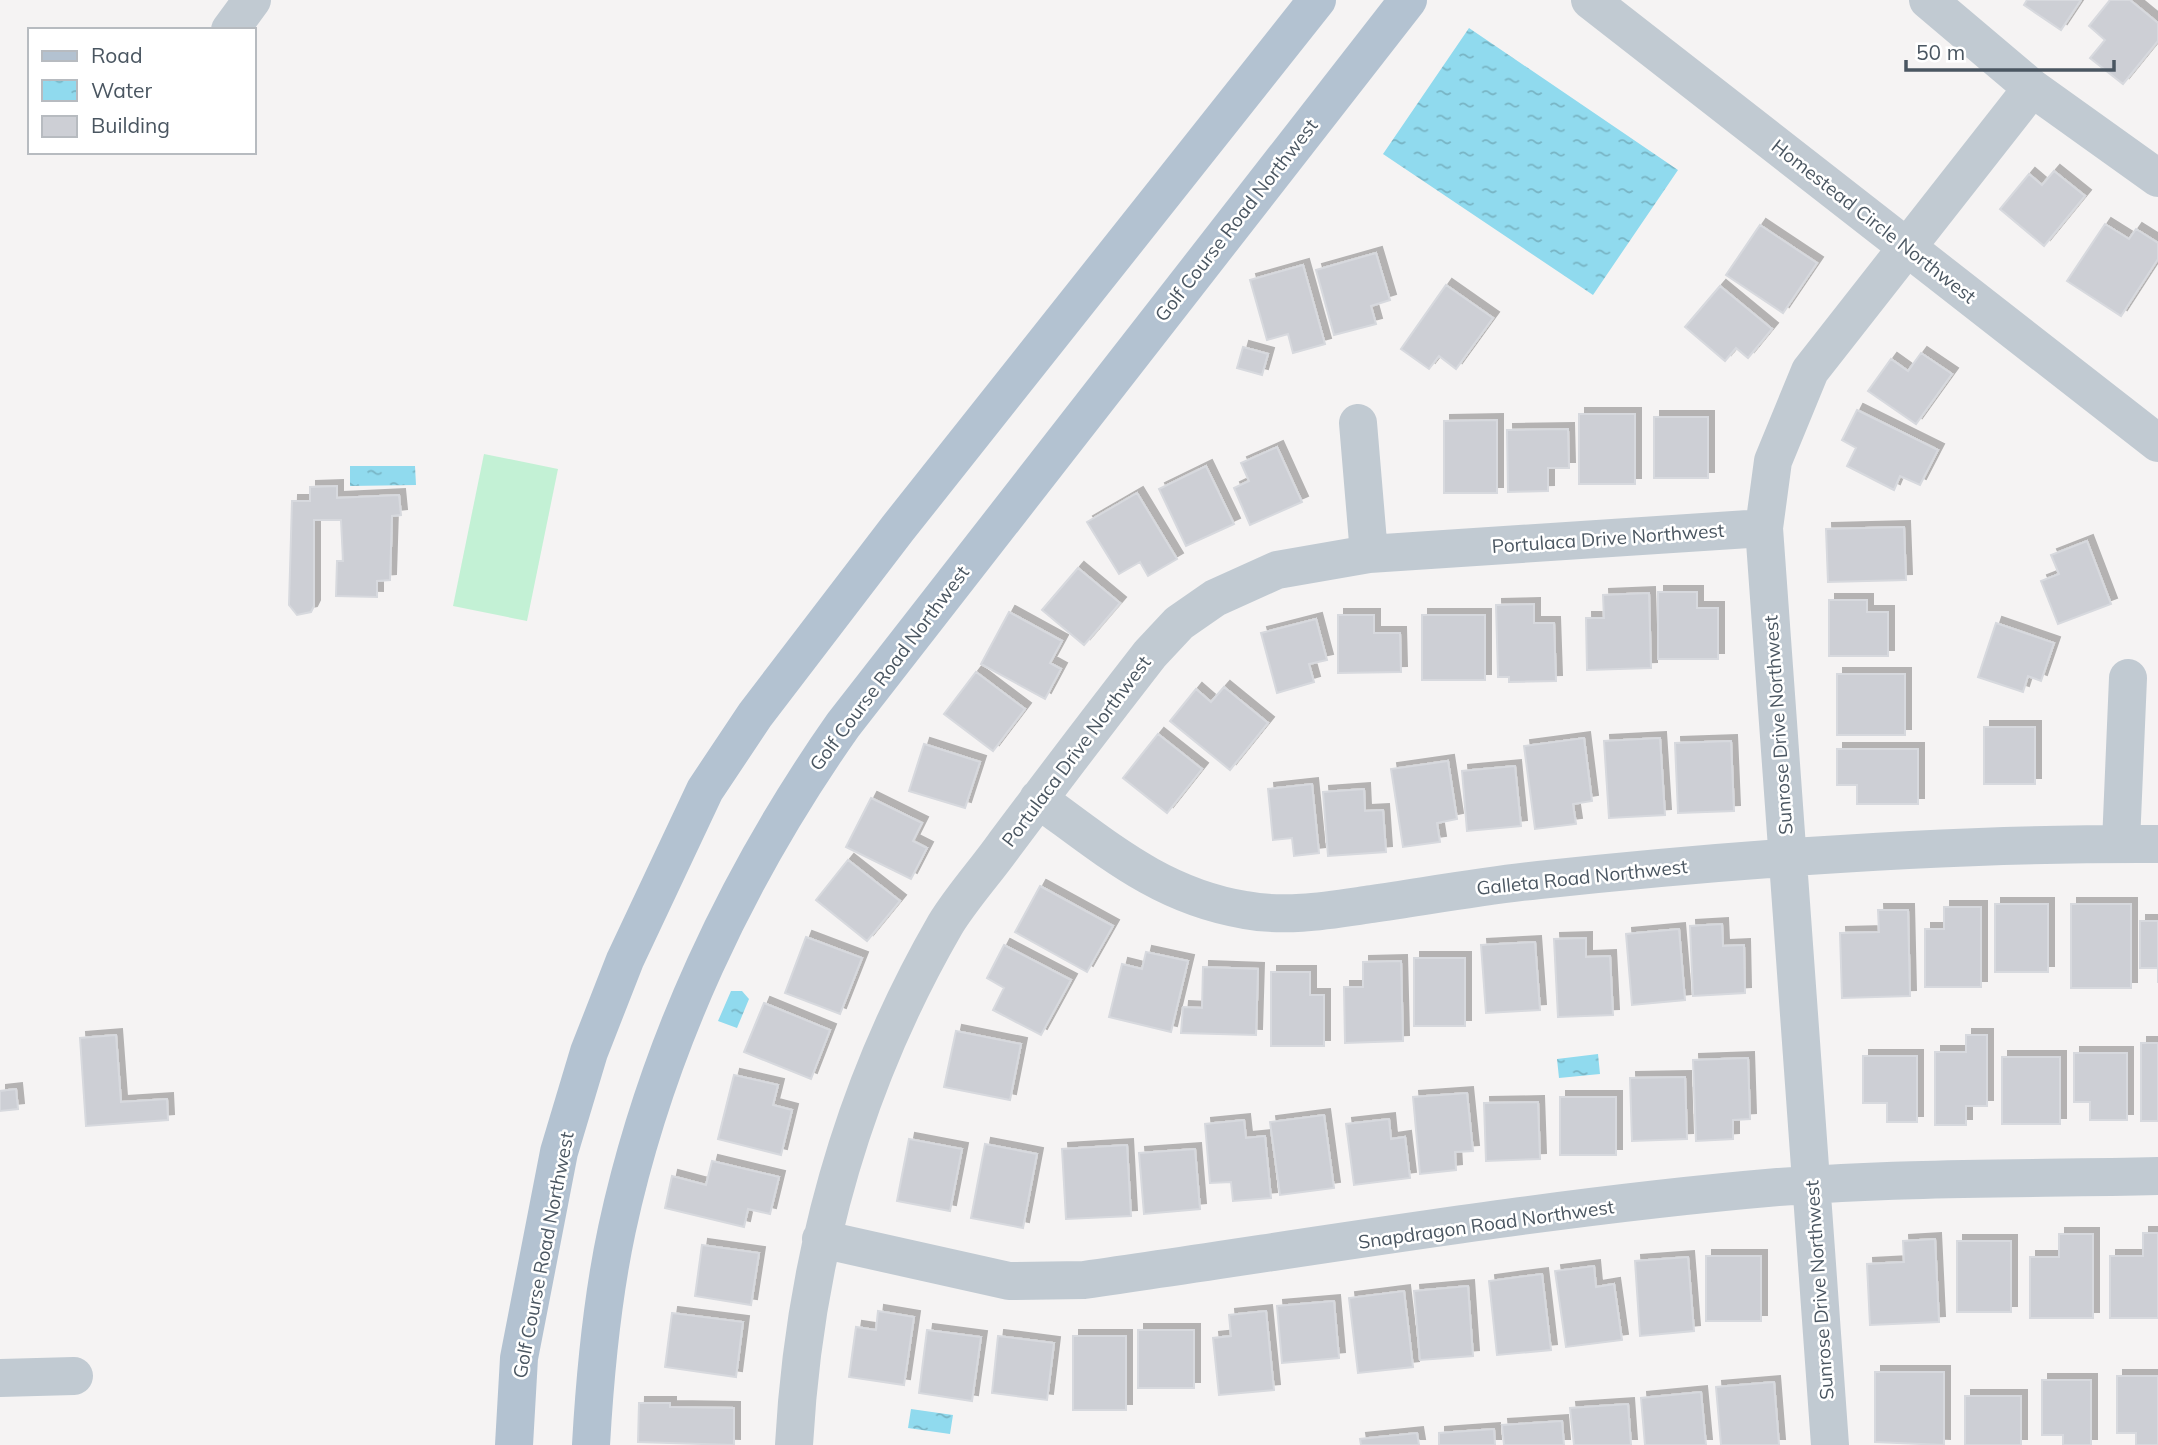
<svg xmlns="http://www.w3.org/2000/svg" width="2158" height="1445" font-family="Mulish,sans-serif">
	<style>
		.garden { fill: #c3f1d5 }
		.water { fill: url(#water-ripples) }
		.building { fill: #cdcfd5; stroke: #d7d9de; stroke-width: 2; filter: url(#shadow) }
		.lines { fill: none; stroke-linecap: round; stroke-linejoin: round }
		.minor { stroke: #c1cad2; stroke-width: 38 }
		.major { stroke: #b3c2d1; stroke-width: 38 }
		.labels { text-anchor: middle; stroke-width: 5; stroke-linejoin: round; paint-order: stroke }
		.street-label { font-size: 19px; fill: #4a5661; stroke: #fff }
	</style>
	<defs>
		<pattern id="water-ripples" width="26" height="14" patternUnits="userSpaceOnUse" patternTransform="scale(1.75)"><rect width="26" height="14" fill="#90daee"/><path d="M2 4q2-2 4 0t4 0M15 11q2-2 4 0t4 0" fill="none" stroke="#78b4c4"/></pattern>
		<filter id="shadow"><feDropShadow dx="6" dy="-6" stdDeviation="0" flood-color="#0004"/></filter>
	</defs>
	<rect width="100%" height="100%" fill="#f5f3f3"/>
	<path class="garden" d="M484 454 558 469 527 621 453 606Z"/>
	<path class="water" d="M1469 28 1678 170 1593 295 1383 154Z
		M350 466H415L416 485 350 486Z
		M731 991H742L749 999 737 1028 718 1021Z
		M1598 1054 1600 1074 1559 1078 1557 1059Z
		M911 1409 953 1415 950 1434 908 1428Z"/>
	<path class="building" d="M2027 0H2081L2061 30 2024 5Z
		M2110 0H2130L2158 23V41L2123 84 2090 58 2105 40 2089 26Z
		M2054 171 2085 196 2044 246 2000 209 2029 174 2042 185Z
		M2105 224 2129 239 2136 229 2158 243V259L2121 316 2067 281Z
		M1760 225 1817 263 1783 313 1726 275Z
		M1376 253 1390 300 1371 306 1376 324 1334 335 1316 270Z
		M1303 265 1325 344 1293 353 1288 334 1267 340 1250 280Z
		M1446 285 1493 318 1456 369 1439 356 1429 369 1401 349Z
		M1720 286 1772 329 1748 358 1736 348 1725 361 1685 327Z
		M1243 347 1268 354 1262 375 1237 368Z
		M1921 353 1952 374 1916 424 1868 391 1891 359 1908 371Z
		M1857 410 1938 450 1920 485 1900 476 1894 490 1847 466 1856 448 1842 440Z
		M1579 414H1635V484H1579Z
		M1654 417H1708V478H1654Z
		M1497 420V493H1444V421Z
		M1568 429 1569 468H1548V491L1508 492 1507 430Z
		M1277 447 1302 502 1250 525 1234 488 1249 481 1241 463Z
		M1206 466 1234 524 1186 546 1159 489Z
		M337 486V498L399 495 401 515 392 516 390 580 377 581V597L336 596 337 561H343L341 520H314V606L311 612 297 615 289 605 292 501H310V487Z
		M1137 493 1177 559 1148 576 1140 562 1119 574 1087 522Z
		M1904 527 1906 580 1828 582 1826 529Z
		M2087 541 2111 604 2058 624 2041 581 2059 574 2051 555Z
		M1078 568 1120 603 1084 645 1042 610Z
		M1658 592H1697V608H1718V659H1658Z
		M1649 593 1651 668 1587 670 1586 618H1604L1603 595Z
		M1829 600H1867V612H1888V656H1829Z
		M1534 604V623H1554L1556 681 1509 682V677H1498L1496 605Z
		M1009 612 1062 641 1050 663 1061 669 1045 699 981 664Z
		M1338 615H1374V633H1400L1401 672 1338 673Z
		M1422 615H1485V680H1422Z
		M1316 619 1327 660 1309 664 1314 682 1277 693 1261 633Z
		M1996 623 2054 643 2041 681 2028 676 2023 692 1978 677Z
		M976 672 1025 709 993 751 944 714Z
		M1837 674H1905V735H1837Z
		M1224 687 1268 723 1230 770 1170 721 1196 689 1211 702Z
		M1984 727H2035V784H1984Z
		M1158 734 1202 769 1167 813 1123 778Z
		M1584 738 1592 801 1573 804 1576 824 1535 829 1524 746Z
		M1660 738 1665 815 1609 818 1604 741Z
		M1731 741 1734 811 1678 813 1675 743Z
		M924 744 980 762 965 808 909 791Z
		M1837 749H1918V804H1857V785H1837Z
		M1448 761 1457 819 1437 823 1440 842 1403 847 1391 769Z
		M1515 766 1521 826 1467 831 1462 771Z
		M1312 784 1319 853 1294 856 1292 838 1273 840 1268 789Z
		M1364 789 1365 811 1383 810 1386 852 1328 856 1323 792Z
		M871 798 922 823 913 841 927 848 911 879 846 847Z
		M848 860 900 901 867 941 816 900Z
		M1040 886 1113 926 1087 972 1015 932Z
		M1995 904H2048V972H1995Z
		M2071 904H2131V988H2071Z
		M1944 907H1981V987H1925V929H1944Z
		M1878 910H1908L1910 996 1842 998 1840 933 1879 932Z
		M2140 921H2158V983V968H2140Z
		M1722 924 1723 946 1744 945 1745 993 1693 996 1690 926Z
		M1679 929 1685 1000 1632 1005 1626 934Z
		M806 937 862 958 840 1014 785 993Z
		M1586 938V957L1610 956 1613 1015 1558 1017 1554 939Z
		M1535 942 1540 1010 1486 1013 1481 945Z
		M1004 945 1071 980 1041 1035 993 1010 1004 988 987 978Z
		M1146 952 1188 961 1171 1032 1109 1017 1122 964 1142 969Z
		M1414 958H1465V1026H1414Z
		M1401 961 1403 1041 1345 1043 1344 987H1363V962Z
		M1203 967 1258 969 1256 1035 1181 1033 1183 1007 1202 1008Z
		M1271 972H1310V995H1324V1046H1271Z
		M764 1003 830 1030 811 1079 744 1052Z
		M956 1031 1021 1044 1010 1100 944 1087Z
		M116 1035 121 1102 167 1099 168 1120 86 1126 80 1038Z
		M1966 1035H1987V1106H1966V1125H1935V1052H1966Z
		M2141 1043H2158V1121H2141Z
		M2074 1053H2127V1120H2090V1102H2074Z
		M1863 1056H1917V1122H1887V1103H1863Z
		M2002 1057H2060V1124H2002Z
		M1748 1058 1750 1119 1733 1120V1139L1696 1141 1693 1060Z
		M734 1075 778 1085 773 1105 792 1110 781 1155 718 1139Z
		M1685 1077 1687 1139 1632 1141 1630 1078Z
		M16 1089 18 1109 0 1111V1091Z
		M1467 1093 1473 1151 1455 1152 1456 1170 1420 1174 1413 1097Z
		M1560 1097H1616V1155H1560Z
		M1538 1102 1540 1159 1486 1161 1484 1103Z
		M1324 1115 1334 1188 1280 1195 1270 1122Z
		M1389 1119 1391 1139 1405 1137 1410 1178 1354 1185 1346 1124Z
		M1244 1120 1246 1138 1265 1136 1271 1198 1233 1201 1231 1182 1210 1183 1205 1124Z
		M909 1139 962 1149 950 1211 897 1201Z
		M985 1144 1037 1154 1023 1228 971 1218Z
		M1127 1145 1131 1216 1066 1219 1062 1149Z
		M1195 1149 1200 1209 1144 1214 1139 1153Z
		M712 1161 779 1177 770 1214 748 1209 744 1227 665 1208 672 1176 706 1185Z
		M2143 1233H2158V1318H2110V1256H2143Z
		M2059 1234H2093V1318H2030V1257H2059Z
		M1935 1239 1939 1322 1870 1325 1867 1264 1904 1262 1903 1241Z
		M1957 1241H2011V1312H1957Z
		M702 1245 759 1253 751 1305 695 1296Z
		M1706 1256H1761V1321H1706Z
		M1688 1257 1694 1331 1640 1336 1635 1261Z
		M1594 1266 1596 1287 1614 1284 1622 1340 1566 1347 1555 1271Z
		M1542 1274 1551 1350 1497 1355 1489 1281Z
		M1468 1286 1473 1356 1420 1360 1414 1291Z
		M1404 1291 1413 1367 1358 1373 1349 1298Z
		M1334 1301 1339 1358 1282 1363 1277 1306Z
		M878 1311 914 1317 904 1385 849 1377 856 1327 876 1330Z
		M1266 1311 1274 1390 1219 1395 1213 1338 1231 1336 1229 1315Z
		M672 1313 743 1322 736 1377 665 1367Z
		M927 1330 981 1337 972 1401 919 1393Z
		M1138 1330H1194V1388H1138Z
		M998 1336 1054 1343 1047 1400 992 1393Z
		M1073 1336H1126V1410H1073Z
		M1875 1372H1944V1445L1875 1442Z
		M2117 1376H2158V1445H2136V1433H2117Z
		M2042 1380H2091V1445H2063V1435H2042Z
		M1774 1382 1779 1445H1721L1716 1387Z
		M1701 1392 1706 1445H1645L1641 1398Z
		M1965 1396H2021V1445H1965Z
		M639 1403H670V1407L734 1408V1445L638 1442Z
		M1628 1404 1631 1445H1574L1570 1408Z
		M1562 1421 1564 1445H1504L1502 1425Z
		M1494 1429 1495 1445H1439V1433Z
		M1417 1433 1419 1445H1361L1360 1439Z"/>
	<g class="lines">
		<path class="minor" d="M1590 0 2158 443
			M1928 0 2032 88 2158 178
			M230 30 252 0
			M1358 423 1369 554
			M1038 799C1106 848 1160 896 1245 910 1287 918 1330 910 1372 904 1427 896 1483 886 1539 880 1744 858 1951 843 2158 844
			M2121 843 2128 678
			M821 1239 1009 1281 1084 1280C1315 1247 1546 1207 1778 1187 1904 1177 2032 1179 2158 1176
			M0 1378 74 1376
			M794 1445C804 1260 852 1086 945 925 962 897 986 871 1005 844 1053 780 1101 717 1150 654L1179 623 1215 598 1277 570 1369 554 1764 528
			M1830 1445 1764 528 1773 461 1810 371 2032 88"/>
		<path class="major" d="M514 1445 519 1358 559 1152 589 1052 625 960 705 790 755 715 898 528 1317 0
			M591 1445C595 1374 602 1299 617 1229 656 1048 737 876 843 725L1408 0"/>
	</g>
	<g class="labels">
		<g class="street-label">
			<text transform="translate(1236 220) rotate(-52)" y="7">Golf Course Road Northwest</text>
			<text transform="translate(1874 221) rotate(38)" y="7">Homestead Circle Northwest</text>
			<text transform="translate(1608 538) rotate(-4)" y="7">Portulaca Drive Northwest</text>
			<text transform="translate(889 668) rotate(-53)" y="7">Golf Course Road Northwest</text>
			<text transform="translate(1778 725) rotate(-94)" y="7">Sunrose Drive Northwest</text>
			<text transform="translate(1076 751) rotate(-53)" y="7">Portulaca Drive Northwest</text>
			<text transform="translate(1582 877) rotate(-6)" y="7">Galleta Road Northwest</text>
			<text transform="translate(1486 1224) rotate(-8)" y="7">Snapdragon Road Northwest</text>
			<text transform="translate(543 1255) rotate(-79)" y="7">Golf Course Road Northwest</text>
			<text transform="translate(1819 1290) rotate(-94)" y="7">Sunrose Drive Northwest</text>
		</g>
	</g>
	<rect x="28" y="28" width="228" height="126" fill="#ffffff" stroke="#b7bbc0" stroke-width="2"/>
	<rect x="42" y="51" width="35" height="10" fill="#b3c2d1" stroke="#b7bbc0" stroke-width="2"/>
	<text x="91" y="63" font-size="21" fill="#4a5661">Road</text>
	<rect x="42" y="80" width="35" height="21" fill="url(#water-ripples)" stroke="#b7bbc0" stroke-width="2"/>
	<text x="91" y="98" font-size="21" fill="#4a5661">Water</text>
	<rect x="42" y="116" width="35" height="21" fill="#cdcfd5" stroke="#b7bbc0" stroke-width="2"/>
	<text x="91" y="133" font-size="21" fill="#4a5661">Building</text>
	<path d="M1906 60v10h208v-10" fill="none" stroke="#4a5661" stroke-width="3.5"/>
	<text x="1916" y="60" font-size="21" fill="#4a5661" stroke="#ffffff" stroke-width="5" paint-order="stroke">50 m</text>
</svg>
